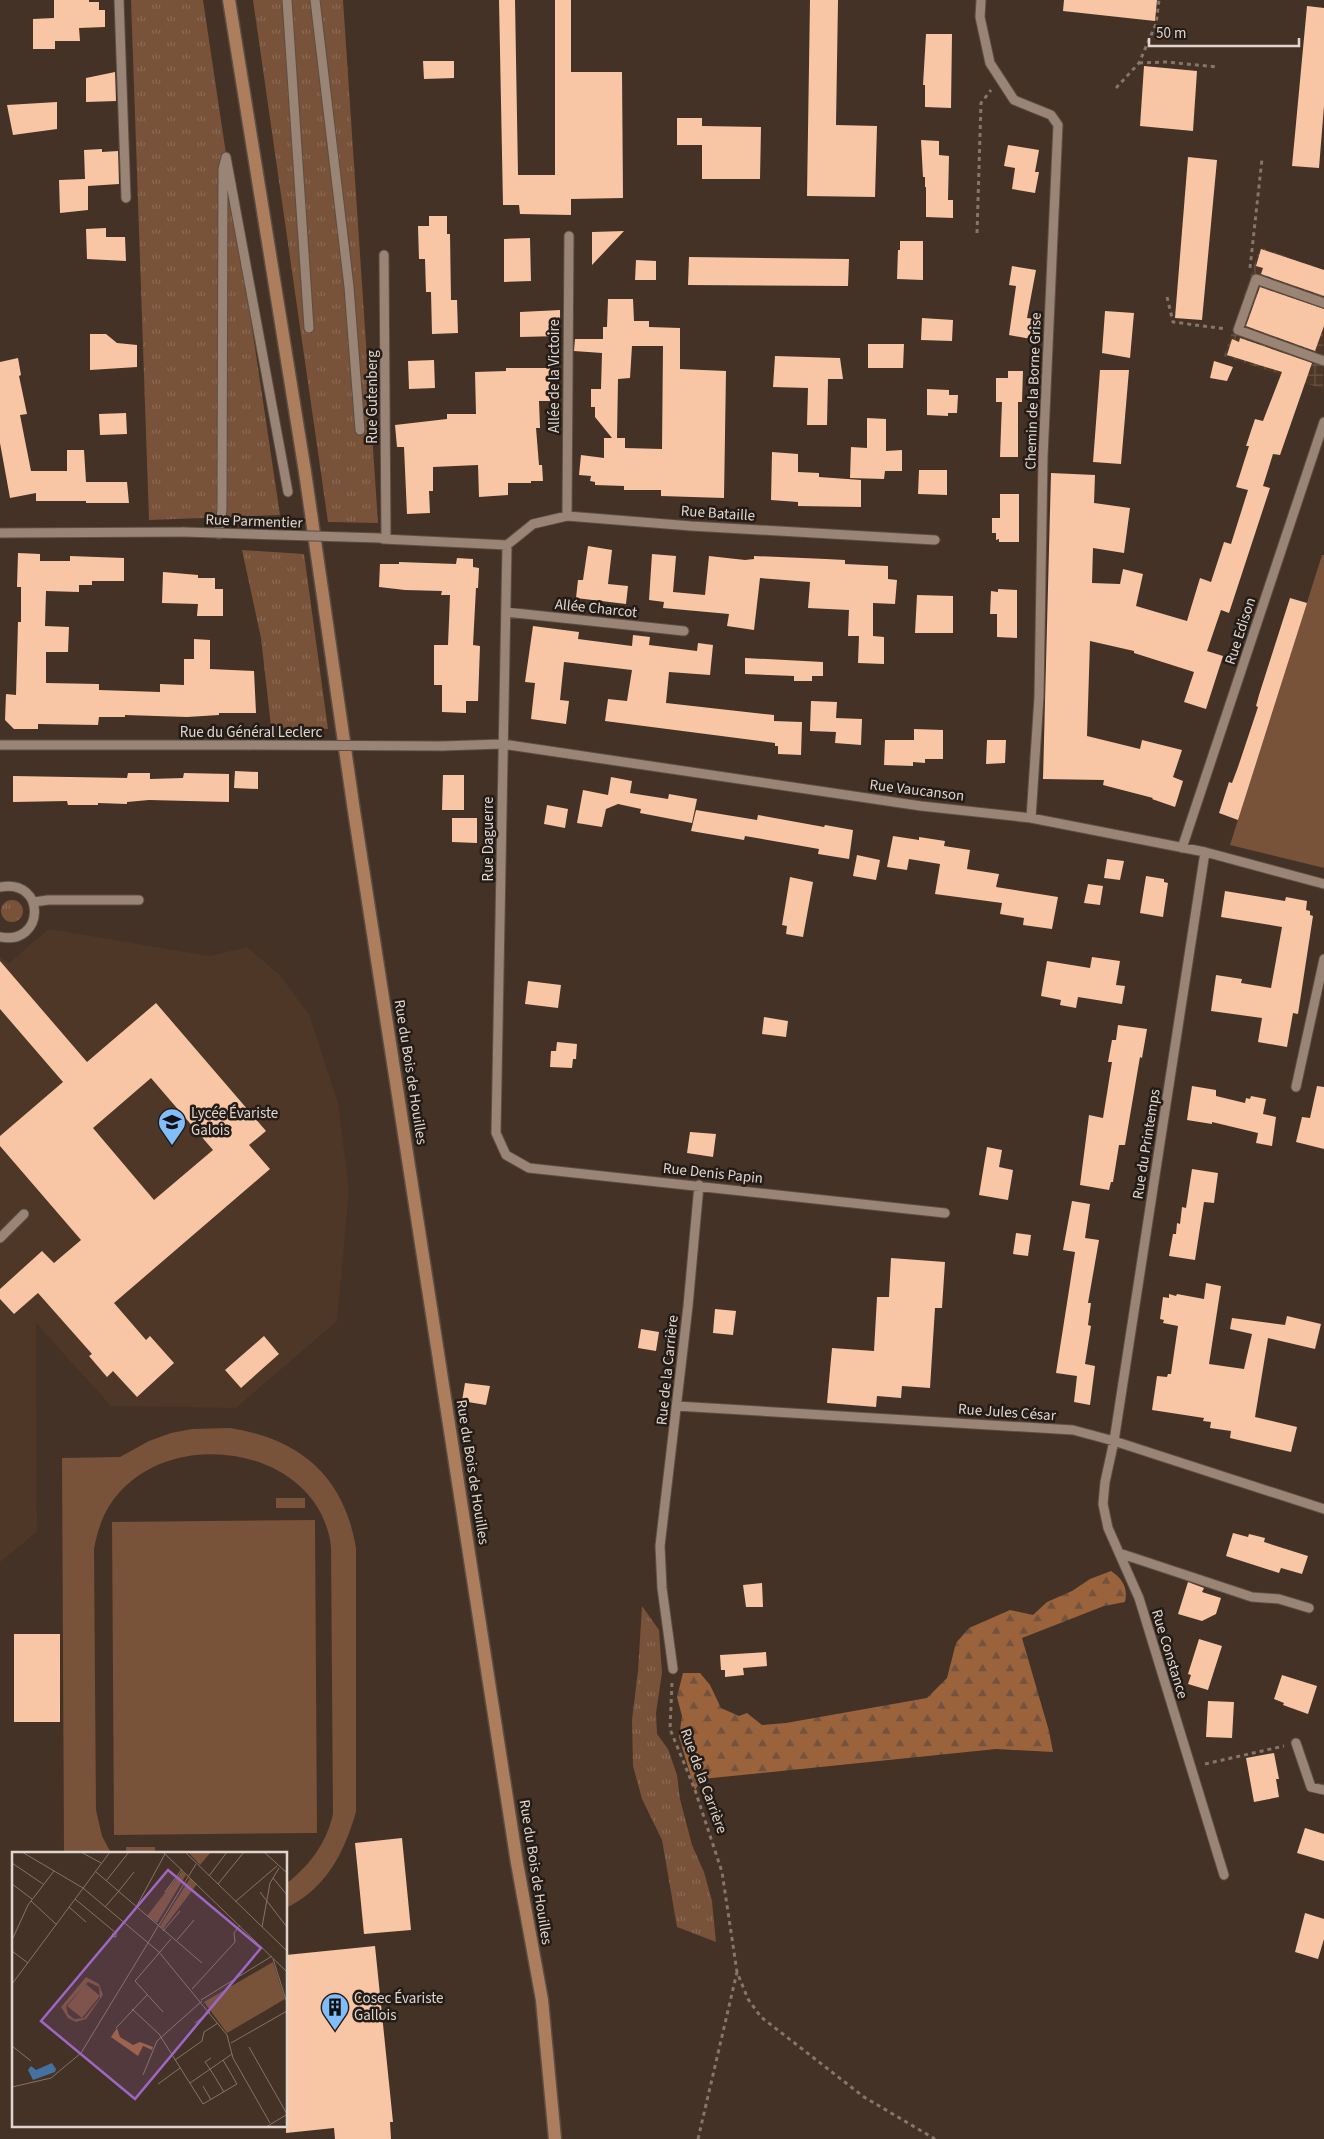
<svg xmlns="http://www.w3.org/2000/svg" width="1324" height="2139" font-family="'Source Sans 3',sans-serif">
	<style>
		.built { fill: #4e3726 }
		.industrial { fill: url(#industrial-grid) }
		.grass { fill: url(#grass-tufts) }
		.forest { fill: url(#forest-firs) }
		.pitch { fill: #785239 }
		.building { fill: #f8c6a5; fill-rule: evenodd }
		.lines { fill: none; stroke-linecap: round; stroke-linejoin: round }
		.minor-casing { stroke: #5d4e44; stroke-width: 11 }
		.major-casing { stroke: #5d4e44; stroke-width: 15 }
		.path { stroke: #85756b; stroke-width: 3; stroke-dasharray: 4 4; stroke-linecap: butt }
		.minor { stroke: #998476; stroke-width: 9 }
		.major { stroke: #ad7e5d; stroke-width: 12 }
		.minor-bridge-casing { stroke: #5d4e44; stroke-width: 11; stroke-linecap: butt }
		.minor-bridge { stroke: #998476; stroke-width: 9 }
		.labels { text-anchor: middle; stroke-width: 5; stroke-linejoin: round; paint-order: stroke }
		.street-label { font-size: 15px; fill: #e1d5ce; stroke: #241c16 }
		.poi-label { font-size: 15px; fill: #e1d5ce; stroke: #241c16; text-anchor: start }
		.inset-road { fill: none; stroke: #837369; stroke-width: 1 }
		.view { fill: #9f67c4; fill-opacity: 0.15; stroke: #9f67c4; stroke-width: 2.5 }
		.inset-edge { fill: none; stroke: #e1d5ce; stroke-width: 2.5 }
	</style>
	<defs>
		<pattern id="industrial-grid" width="8" height="8" patternUnits="userSpaceOnUse" patternTransform="scale(1.25)"><rect width="8" height="8" fill="#4e3726"/><path d="M0 4h8M4 0v8" fill="none" stroke="#675344"/></pattern>
		<pattern id="grass-tufts" width="24" height="20" patternUnits="userSpaceOnUse" patternTransform="scale(1.25)"><rect width="24" height="20" fill="#785239"/><path d="M3 7l-1-3M5 7V3M7 7l1-3M15 17l-1-3M17 17v-4M19 17l1-3" fill="none" stroke="#8b6a54"/></pattern>
		<pattern id="forest-firs" width="22" height="20" patternUnits="userSpaceOnUse" patternTransform="scale(1.25)"><rect width="22" height="20" fill="#9a633c"/><path d="M5 1l3.5 6h-7zM16 11l3.5 6h-7z" fill="#73533d"/></pattern>
	</defs>
	<rect width="100%" height="100%" fill="#443226"/>
	<path class="built" d="M49 929 210 956 247 947 280 975 309 1015 338 1103 349 1190 337 1321 236 1408 111 1406 36 1323 37 1532 0 1562V956L8 964Z"/>
	<path class="industrial" d="M1260 247 1324 270 1323 389 1224 356Z"/>
	<path class="grass" d="M131 0H203L280 515 149 520Z
		M253 0H343L378 523 328 522Z
		M242 550 304 554 328 729 271 727 261 638Z
		M1 911a11 11 0 1 1 22 0a11 11 0 1 1-22 0Z
		M642 1606 659 1630 662 1673 656 1713 657 1734 668 1749 677 1775 680 1799 692 1845 704 1872 712 1901 716 1942 677 1927 662 1840 642 1799 633 1766 632 1720 638 1671Z"/>
	<path class="forest" d="M1111 1571C1123 1579 1128 1588 1125 1602L1104 1606 1022 1638 1049 1731 1053 1752 996 1749 702 1779 695 1790 679 1737 682 1716 677 1697 683 1673H700L710 1685 721 1708 739 1716 747 1713 762 1725 786 1723 927 1698 947 1678 956 1643 969 1628 1010 1610 1033 1615 1047 1602 1072 1591 1090 1579Z"/>
	<path class="pitch" d="M1322 555H1324V868L1230 845Z
		M230 1428C300 1439 344 1476 356 1548V1812C344 1853 326 1889 286 1908V1884C310 1865 326 1844 333 1814L331 1547C320 1449 177 1424 118 1494 104 1510 98 1528 94 1549L96 1810 102 1836 111 1853H64L62 1458 120 1457 149 1441 171 1433 192 1429Z
		M276 1498H305V1508H276Z
		M315 1520 317 1833 114 1835 112 1522Z
		M126 1847H155V1853H126Z"/>
	<path class="building" d="M54 0H89V2H99V10H105V27L79 28 80 41H55V49H33V19L54 18Z
		M499 0H515L518 175H555V0H571V72H622L623 198 571 199V215L520 214 519 205H503Z
		M810 0H838L836 125 877 126 875 197 807 196Z
		M1064 0H1157L1155 21 1063 11Z
		M1307 6 1324 8V106L1319 168 1292 166Z
		M926 34H952L951 108 925 107V85H923Z
		M423 61H454V78L424 79Z
		M1144 66 1197 71 1193 131 1140 126Z
		M115 72 116 101 86 102V78Z
		M57 102V129L13 135 7 105Z
		M677 118H702V126L761 127 760 179H702V145H677Z
		M921 140 939 141V155L949 156 948 200H953V218L926 217V187H925V177H923Z
		M1008 145 1039 150 1035 172H1039L1035 193 1012 189 1015 168 1004 166Z
		M102 149V152L118 151 119 184 88 186V210L60 213 59 180 85 179 84 150Z
		M1188 157 1217 160 1202 320 1175 318Z
		M429 216H447V234H450L451 300H457L458 333 432 334 431 292H426L425 259H419L418 226H429Z
		M106 228V237H125L126 261 87 259 86 229Z
		M624 231 592 265V232Z
		M530 238 531 281 504 282V239Z
		M900 241H923V280L897 279 898 250H900Z
		M1261 249 1324 270V296L1261 274 1263 268 1256 266Z
		M689 257 849 259 848 286 688 285Z
		M636 260 656 261V280H635Z
		M1012 266 1036 270 1027 318 1035 319 1031 339 1009 335 1016 286 1009 285Z
		M1260 287 1324 309V326L1315 351 1246 326Z
		M608 299H633L634 321H649V327L680 328V369L726 371 724 498 661 496V490H624V486L595 485V482L590 481 591 476 579 475 581 455 604 458V438H612L595 417V407H591V389H601L602 353 574 351 575 339H603V327H607ZM632 346H663L662 449 625 448V438H617L618 379 630 378Z
		M560 310V336L520 337V312Z
		M1105 311 1134 313 1130 358 1102 353Z
		M922 318 953 320 952 341 921 340Z
		M90 334H106L117 343 137 345V367L90 370Z
		M1240 338 1312 363 1280 455 1273 454 1263 486 1270 488 1229 613 1221 610 1207 651 1223 656 1206 709 1184 702 1194 672 1134 653V651L1090 641 1087 736 1140 749 1142 740 1182 750 1173 777 1183 781 1175 807 1152 799 1153 798 1103 785 1104 780 1043 779 1051 473 1095 475 1094 503 1130 508 1124 553 1093 548 1092 583 1120 584 1123 569 1143 574 1136 606 1187 621 1200 578 1211 582 1224 542 1231 544 1248 490 1236 487 1249 446H1246L1255 419 1263 421 1282 372 1227 355 1232 339 1239 342Z
		M868 344H904L903 368H868Z
		M775 356 840 358 843 379H828L827 425H807L808 388 773 387Z
		M18 358 21 375 19 376 27 414 20 415 31 471H67V450H84L86 482H127L129 503H86V501H36V493L10 498 0 443V362Z
		M434 360 435 388 409 389 408 361Z
		M1214 361 1233 367 1227 381 1210 378Z
		M506 368H550V401H539L540 428H536L539 465H542L543 481H531V483H508V495L479 497 478 465 433 467V491H429L430 513 407 514 404 447H397L395 425 447 419V414H476L475 372 506 371Z
		M1100 370H1129L1121 464 1093 462Z
		M1008 371H1023L1022 402H1018V457H1000L1002 402H996V378H1008Z
		M927 389 949 390V395H958L957 413H948V416L927 415Z
		M126 413 127 434 100 435 99 414Z
		M867 418 886 419V451L902 450V471H885L884 479 850 478 851 447 867 448Z
		M772 452 798 454V472L819 473V477L861 480V507L798 506V502L771 500Z
		M919 470H947V495L918 494Z
		M1000 494H1019V542H999V539L996 540V533H992V518H1000Z
		M588 546 612 550 608 584 628 586 626 604 576 598 578 580H583Z
		M18 553 40 554V561H70V556L124 558V581H92V585H79V592L46 591 45 626 69 627 68 652H46V683L99 684V690L160 692V684L184 685V659H194V639L210 640V669L254 671 256 713H219V715L187 717 125 715V717H99L98 725 38 724V729H14L5 720 6 694 16 695 18 622H21V587H17Z
		M652 554 676 556 673 592 705 595 709 556 745 560 754 559V556L826 559 845 560V564L888 566V579L897 580 895 604 873 603V636L884 637V664L858 663 859 636H848L849 610 808 608 810 582 760 578 754 630 727 626 729 614 663 608 664 602 649 600Z
		M457 558 473 559V567L479 568 478 588H476L473 645 480 646 478 701H466V713L442 712V685H434V645H448L450 595H441L442 591 405 590 379 587 380 564H399V562L456 564Z
		M163 572 198 575V578H215V589H223V616H197L198 604 162 603Z
		M998 589 1017 590V638L997 637V614H990L991 591 998 592Z
		M917 595 953 596V633H915Z
		M1290 598 1307 603 1238 820 1219 813 1229 782 1232 783 1238 767 1258 707 1256 706 1259 695Z
		M533 626 579 632 578 639 632 646 633 635 650 637 649 645 697 651 698 643 713 645 710 675 669 672 666 703 774 715V721L802 722 801 755 778 754V746H775V743L605 721 608 699 627 701 632 670 564 662 560 700 569 701 566 724 531 719 535 683 525 682Z
		M745 658 823 662V676H812V681H794V676L745 674Z
		M811 701 837 702 836 718 862 719 861 745 835 743 836 732 810 731Z
		M914 729 943 730V759H925V763L913 762V766L884 765 885 740H914Z
		M987 740H1006L1005 763 986 764Z
		M235 771 258 772V789L234 788Z
		M128 773H150V779L183 778 184 773 229 774V802L149 800 127 802V804L98 803V805H68L67 801 13 802V776L127 778Z
		M443 775H464V810H442Z
		M611 777 632 781 630 793 668 799 669 794 697 799 692 823 640 813 641 809 618 804 606 809 602 827 577 823 583 790 608 795Z
		M547 805 568 809 565 828 544 824Z
		M696 810 757 820 758 815 824 827 825 825 853 830 849 859 818 854 819 849 745 836 744 840 691 831Z
		M452 818H477V843L452 842Z
		M893 836 919 840V837L945 841 944 846 970 850 967 869 999 874 996 887 1058 897 1052 929 1023 925 1024 918 1000 914 1002 903 935 894 940 864 909 859 907 870 887 867Z
		M857 855 880 860 876 880 853 876Z
		M1107 859 1124 861 1120 880 1104 878Z
		M1146 876 1164 879V882L1168 883 1163 917 1140 913Z
		M790 877 813 882 803 937 786 934 787 926 782 925Z
		M1088 884 1103 886 1100 905 1084 903Z
		M1225 891 1285 901 1286 897 1307 901 1306 910 1310 911V915L1313 916 1298 1014 1293 1013 1287 1047 1258 1042 1262 1018 1211 1011 1216 975 1242 979 1241 983 1271 988 1282 927 1221 917Z
		M1092 957 1120 961 1116 985 1125 986 1122 1004 1078 997 1076 1008 1060 1005 1061 1000 1041 996 1047 961 1090 968Z
		M0 961 87 1062 156 1003 266 1131 249 1145 270 1169 114 1303 146 1340 150 1336 174 1363 137 1397 113 1371 107 1377 89 1356 92 1354 38 1293 14 1314 0 1299V1289L42 1251 54 1263 81 1240 0 1146V1136L63 1082 0 1009ZM151 1078 213 1150 154 1200 93 1128Z
		M528 981 561 985 558 1008 525 1004Z
		M764 1017 788 1021 786 1037 762 1034Z
		M1118 1025 1147 1029 1142 1058 1140 1057 1125 1145H1119L1113 1182H1111L1109 1190 1080 1185 1089 1115 1103 1118 1112 1062H1108L1112 1040H1116Z
		M557 1042 577 1044 576 1059H573L572 1068 550 1067 551 1051H556Z
		M1192 1086 1216 1090V1096L1245 1103 1246 1098 1250 1099 1251 1096 1266 1099 1263 1114 1276 1117 1272 1146 1256 1143 1258 1133 1212 1122V1124L1187 1120Z
		M1317 1086 1324 1087V1149L1296 1142 1302 1117 1310 1118Z
		M690 1132 716 1134 713 1157 687 1153Z
		M987 1147 1002 1150 999 1167 1013 1170 1008 1200 979 1195Z
		M1192 1169 1218 1173 1214 1203 1204 1202 1195 1260 1169 1256 1173 1234H1176L1177 1223 1180 1224 1182 1207 1186 1208Z
		M1072 1201 1090 1204 1085 1238 1099 1240 1088 1303H1091L1088 1325 1091 1326 1085 1364 1095 1366 1090 1405 1074 1402 1077 1376 1056 1373 1075 1252 1063 1250Z
		M1016 1233 1031 1235 1028 1256 1013 1254Z
		M891 1258 945 1262 942 1308H935L930 1388 902 1386 901 1398 877 1396 876 1407 827 1403 832 1348 874 1351 877 1297H889Z
		M1206 1283 1221 1286 1209 1364 1244 1369 1252 1334 1230 1329 1232 1318 1285 1325 1287 1316 1321 1324 1315 1349 1268 1338 1255 1417 1297 1427 1291 1452 1230 1438 1231 1431 1210 1428 1211 1422 1203 1421 1204 1418 1152 1410 1157 1376 1167 1377 1168 1374H1171L1178 1326 1163 1323 1164 1320 1160 1319 1163 1297 1169 1298V1294L1176 1296 1177 1294 1204 1299Z
		M715 1309 736 1311 733 1335 713 1333Z
		M641 1329 659 1332 656 1351 638 1348Z
		M264 1336 279 1354 241 1388 225 1370Z
		M465 1383 490 1386 486 1405 462 1401Z
		M1233 1533 1248 1537 1249 1534 1265 1538 1264 1542 1308 1556 1302 1574 1281 1568 1279 1573 1226 1556Z
		M1188 1582 1204 1588 1202 1592 1221 1598 1216 1614 1202 1621 1178 1614Z
		M762 1583 763 1607H746L743 1585Z
		M14 1634H60V1722H14Z
		M1199 1639 1222 1646 1208 1690 1188 1684 1191 1675 1188 1674Z
		M766 1652 767 1666 743 1668 744 1675 725 1677V1670H721L720 1655Z
		M1282 1675 1317 1686 1308 1714 1283 1705 1284 1703 1274 1699Z
		M1208 1701 1234 1702 1232 1738 1206 1737Z
		M1274 1753 1279 1779H1276L1279 1797 1254 1802 1246 1758Z
		M1305 1828 1324 1834V1861L1297 1853Z
		M402 1838 411 1930 364 1934 355 1843Z
		M1305 1913 1324 1919V1939L1318 1959 1295 1952Z
		M375 1946 393 2122H390L391 2139H335L334 2128 286 2133V1955Z"/>
	<g class="lines">
		<g class="minor-casing">
			<path id="minor" d="M119 0 126 198
				M287 0 309 328
				M315 0 349 287 360 430
				M981 0 980 17 990 63 1014 100 1051 115 1058 125 1043 457 1039 697 1031 818
				M384 255 386 539
				M1324 303 1256 279 1238 330 1324 361
				M567 516 569 236
				M0 533 184 532
				M219 534 222 509 223 169 226 157 288 492
				M383 539 507 545
				M507 545C503 741 500 937 496 1133L506 1155 529 1168 945 1213
				M507 545 533 524 567 516 691 526 935 540
				M506 612 684 631
				M0 745H249
				M442 746 502 744 921 806 1031 818 1205 852 1324 884
				M1182 848 1324 422
				M1205 852 1114 1441 1105 1482 1103 1504 1108 1528 1139 1598 1224 1875
				M0 887C47 878 45 946 0 937
				M34 902 48 900H139
				M1296 1087 1324 959
				M0 1238 24 1214
				M676 1406 1073 1430 1114 1441 1324 1509
				M1119 1553 1252 1597 1279 1599 1309 1608
				M673 1669 662 1588 660 1546 688 1306 699 1185
				M1296 1743 1311 1787 1324 1790"/>
		</g>
		<g class="major-casing">
			<path id="major" d="M229 0 305 472 354 811 517 1863 542 2000 555 2139"/>
		</g>
		<path class="path" d="M1139 63 1166 62 1218 67
			M1116 88 1139 63 1156 24 1159 0
			M977 233 981 103 991 90
			M1250 268 1262 159
			M1167 297 1173 322 1226 329
			M672 1683 670 1729 695 1790 722 1872 737 1972 748 1999 761 2017 864 2097 935 2139
			M1205 1764 1284 1746
			M698 2139 737 1972"/>
		<use href="#minor" class="minor"/>
		<use href="#major" class="major"/>
		<g class="minor-bridge-casing">
			<path id="minor-bridge" d="M184 532 380 538
				M249 745 442 746"/>
		</g>
		<use href="#minor-bridge" class="minor-bridge"/>
	</g>
	<defs>
		<g id="school-pin" transform="scale(1.4375)"><path d="M0 17L-7.5 6A9.5 9.5 0 1 1 7.5 6Z" fill="#80bdfa" stroke="#241c16"/><path d="M0-5L7-2L0 1L-7-2ZM-4 1L0 2.5L4 1V4Q0 6-4 4Z" fill="#111"/></g>
		<g id="building-pin" transform="scale(1.4375)"><path d="M0 17L-7.5 6A9.5 9.5 0 1 1 7.5 6Z" fill="#80bdfa" stroke="#241c16"/><path d="M-4-6H4V6H1V3H-1V6H-4ZM-2.5-4.3h1.7v1.8h-1.7ZM.8-4.3h1.7v1.8H.8ZM-2.5-1h1.7V.8h-1.7ZM.8-1h1.7V.8H.8Z" fill="#111"/></g>
	</defs>
	<g fill-rule="evenodd">
		<use href="#school-pin" x="172" y="1122"/>
		<use href="#building-pin" x="335" y="2007"/>
	</g>
	<g class="labels">
		<g class="street-label">
			<text transform="translate(554 376) rotate(-90)" y="5">Allée de la Victoire</text>
			<text transform="translate(1033 391) rotate(-88)" y="5">Chemin de la Borne Grise</text>
			<text transform="translate(372 397) rotate(-90)" y="5">Rue Gutenberg</text>
			<text transform="translate(718 513) rotate(4)" y="5">Rue Bataille</text>
			<text transform="translate(254 521) rotate(2)" y="5">Rue Parmentier</text>
			<text transform="translate(596 608) rotate(6)" y="5">Allée Charcot</text>
			<text transform="translate(1240 631) rotate(-72)" y="5">Rue Edison</text>
			<text x="251" y="737">Rue du Général Leclerc</text>
			<text transform="translate(917 790) rotate(7)" y="5">Rue Vaucanson</text>
			<text transform="translate(488 839) rotate(-90)" y="5">Rue Daguerre</text>
			<text transform="translate(411 1072) rotate(81)" y="5">Rue du Bois de Houilles</text>
			<text transform="translate(1146 1144) rotate(-81)" y="5">Rue du Printemps</text>
			<text transform="translate(713 1173) rotate(6)" y="5">Rue Denis Papin</text>
			<text transform="translate(667 1370) rotate(-84)" y="5">Rue de la Carrière</text>
			<text transform="translate(1007 1412) rotate(4)" y="5">Rue Jules César</text>
			<text transform="translate(473 1472) rotate(81)" y="5">Rue du Bois de Houilles</text>
			<text transform="translate(1170 1654) rotate(73)" y="5">Rue Constance</text>
			<text transform="translate(704 1781) rotate(70)" y="5">Rue de la Carrière</text>
			<text transform="translate(536 1872) rotate(81)" y="5">Rue du Bois de Houilles</text>
		</g>
		<g class="poi-label">
			<text x="191" y="1118">Lycée Évariste<tspan x="191" dy="17">Galois</tspan></text>
			<text x="354" y="2003">Cosec Évariste<tspan x="354" dy="17">Gallois</tspan></text>
		</g>
	</g>
	<g transform="translate(12 1852)">
		<rect width="275" height="275" fill="#443226"/>
		<path d="M176 0H199L188 13ZM170 19 174 23 145 71 135 64ZM178 26 185 32 151 77 148 74Z" fill="#785239"/>
		<path d="M105 176 108 185 121 193 128 190 141 195 140 198 131 194 126 204 99 185Z" fill="#9a633c"/>
		<path d="M261 110 273 147 215 181 192 150ZM74 125 87 132 91 143 74 167 64 170 56 166 49 155ZM76 130 87 135 88 146 72 166 62 167 56 162 54 154ZM74 132 88 144 70 166 55 154Z" fill="#785239" fill-rule="evenodd"/>
		<path d="M40 211 44 217 43 220 21 228 16 218 19 214 24 218Z" fill="#4372a1"/>
		<path class="inset-road" d="M10 0 71 36 147 100 215 183 221 206 258 271M69 0 89 11M151 0 275 120M173 0 275 99M252 0 275 21M0 11 31 32M83 19 190 111M197 24 215 0M261 26 275 43M94 29 117 0M0 32 20 47M206 32 232 0M106 40 122 20M153 40 170 17M248 40 275 75M63 47 104 81V85L100 84 101 81M19 49 45 73M223 50 265 14M57 55 74 70M93 55 106 40M250 75 258 31 267 16M151 79 168 59M103 80 123 57 153 2M0 88 16 53 42 19M165 88 182 68M0 99 16 111M261 107 275 151M0 132 98 0M180 137 223 90 222 81 228 73M189 148 260 104M120 157 147 182 191 252 225 232 211 208M151 160 123 129 159 87M183 171 198 160M104 176 135 143M219 191 275 159M0 194 19 209M237 195 275 262M163 208 190 189 192 180 206 171M198 217 212 240M198 217 193 210 199 206M131 223 145 189 190 149M178 231 220 202M146 232 168 216M191 234 199 248M0 235 39 226 69 201 184 12M254 275 274 263"/>
		<path class="view" d="M156 18 249 96 123 247 29 169Z"/>
		<rect width="275" height="275" class="inset-edge"/>
	</g>
	<path d="M1149 38v8h150v-8" fill="none" stroke="#e1d5ce" stroke-width="2.5"/>
	<text x="1156" y="38" font-size="15" fill="#e1d5ce" stroke="#241c16" stroke-width="4" paint-order="stroke">50 m</text>
</svg>
